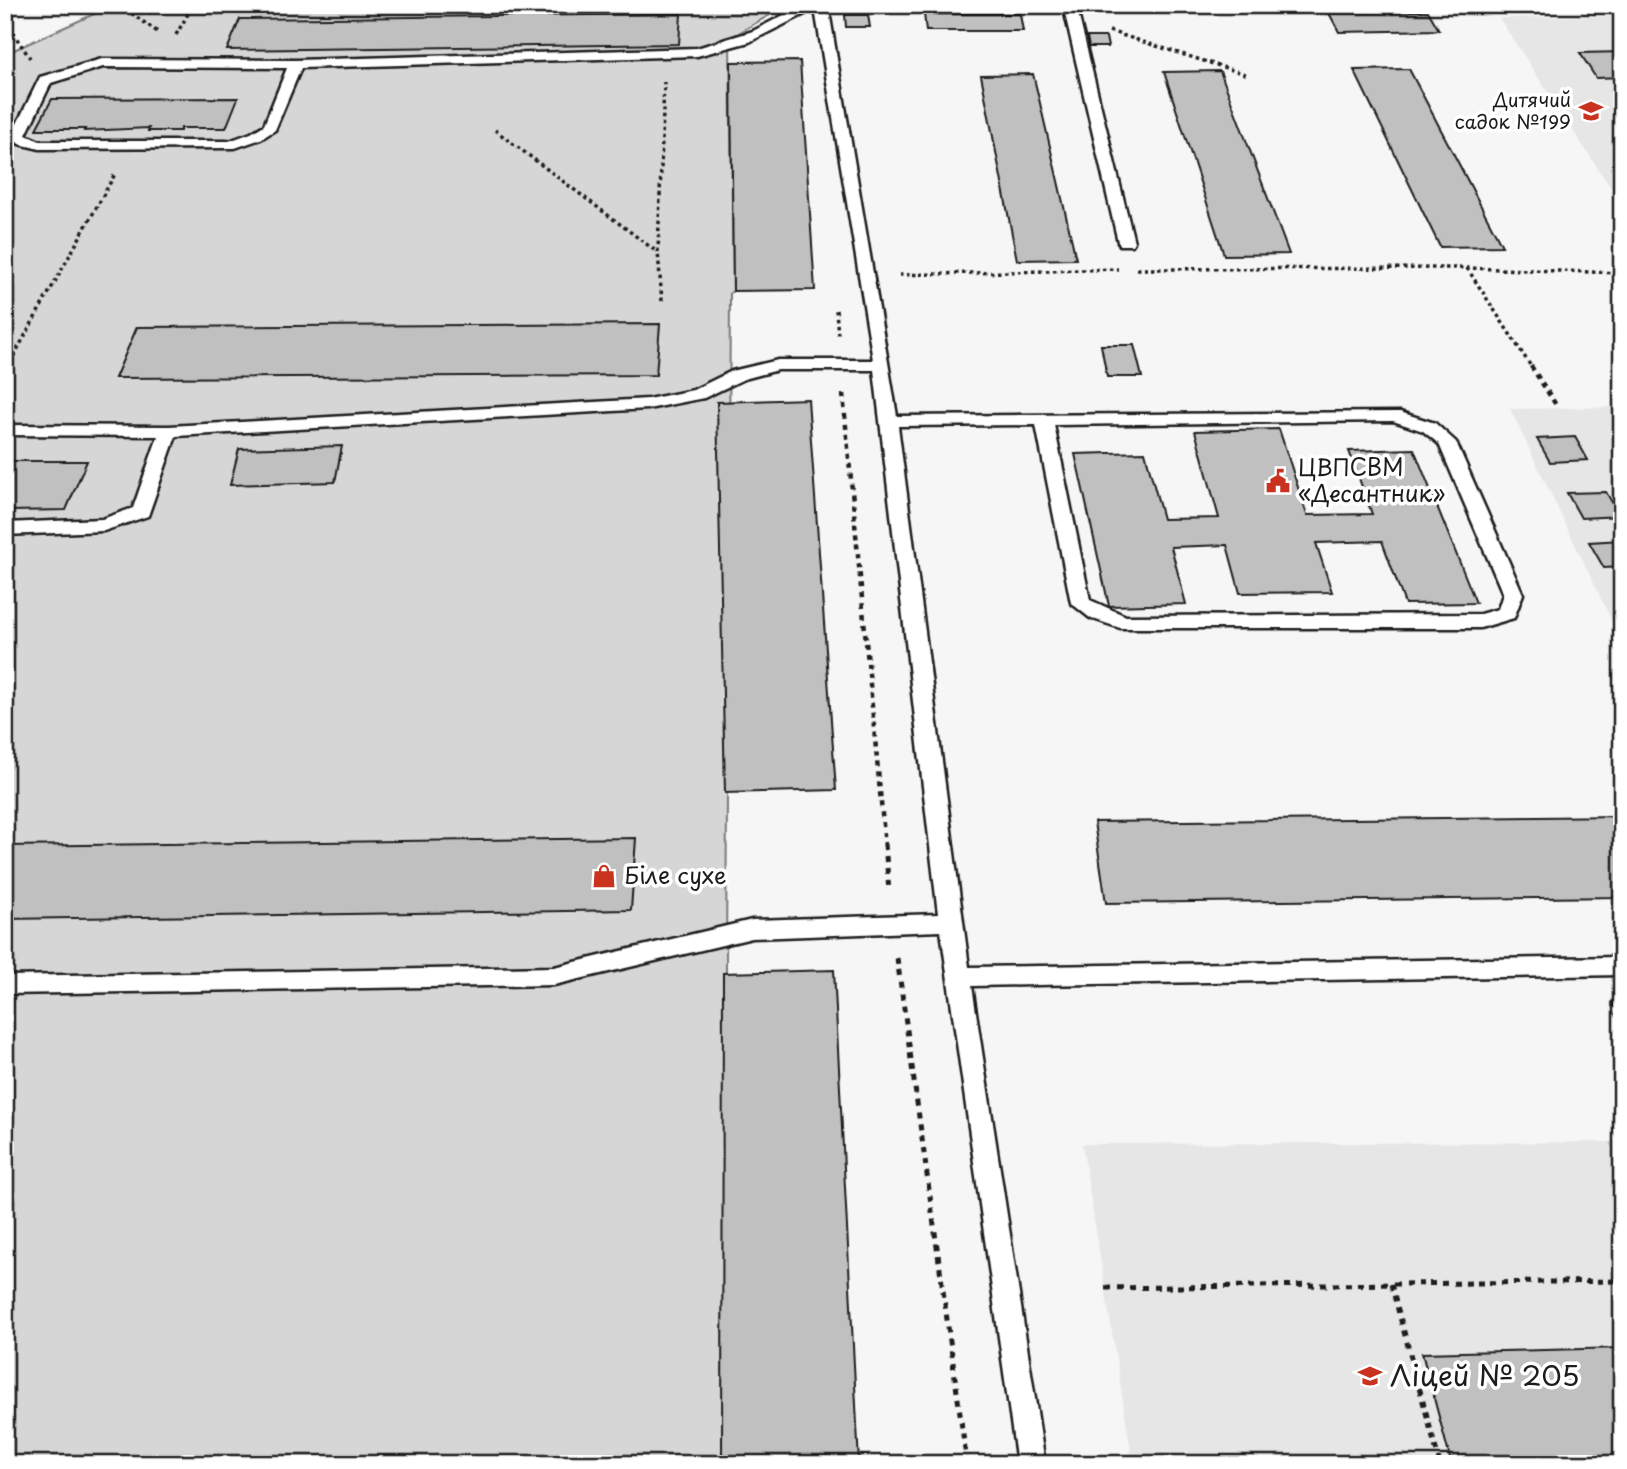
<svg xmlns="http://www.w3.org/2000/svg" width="1627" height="1469" font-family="'Playpen Sans',sans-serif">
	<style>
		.built { fill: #e6e6e6 }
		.green { fill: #d6d6d6; stroke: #797979; stroke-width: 2 }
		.building { fill: #c0c0c0; stroke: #1c1c1c; stroke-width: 2 }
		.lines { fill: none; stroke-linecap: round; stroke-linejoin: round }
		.lane-casing { stroke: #1c1c1c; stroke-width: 5 }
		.path-far2 { stroke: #1c1c1c; stroke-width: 3.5; stroke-dasharray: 3.5 3.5; stroke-linecap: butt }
		.path-far1 { stroke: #1c1c1c; stroke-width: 4.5; stroke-dasharray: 5 5; stroke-linecap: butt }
		.path { stroke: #1c1c1c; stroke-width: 5; stroke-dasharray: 6 6; stroke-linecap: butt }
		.lane { fill: #fff; fill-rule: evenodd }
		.labels { text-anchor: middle; stroke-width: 7; stroke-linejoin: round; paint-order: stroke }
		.far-poi-label { font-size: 19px; fill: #1c1c1c; stroke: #fff; text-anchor: end }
		.poi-label { font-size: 23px; fill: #1c1c1c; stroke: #fff; text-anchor: start }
		.near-poi-label { font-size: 28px; fill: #1c1c1c; stroke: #fff; text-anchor: start }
	</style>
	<rect width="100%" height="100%" fill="#f6f6f6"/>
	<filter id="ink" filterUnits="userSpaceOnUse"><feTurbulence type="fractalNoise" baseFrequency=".0143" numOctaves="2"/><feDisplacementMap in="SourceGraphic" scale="14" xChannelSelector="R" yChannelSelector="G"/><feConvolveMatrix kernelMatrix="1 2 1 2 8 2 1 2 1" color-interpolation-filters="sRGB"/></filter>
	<g filter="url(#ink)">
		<path class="built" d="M1622 16V205L1499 18Z
			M1622 407V642L1510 409Z
			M1622 1142V1464H1133L1082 1144Z"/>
		<path class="green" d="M114 5H787L730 38 733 291 730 293 723 1464H5V54Z"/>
		<path class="building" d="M1428 11 1439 30 1339 32 1329 13Z
			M681 14 679 44 227 50 240 19Z
			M924 14H1020L1023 31H926Z
			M845 15H868L870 27H846Z
			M1087 37H1106L1108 47H1089Z
			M1622 52V77L1596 78 1580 53Z
			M800 61 815 290 733 291 731 62Z
			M1409 69 1502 246 1440 247 1354 70Z
			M1220 71 1229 95 1289 254 1224 255 1164 72Z
			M1033 74 1039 99 1076 259 1017 260 981 75Z
			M238 98 226 128H181L180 131H148L149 128 84 131 85 129H36L52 99Z
			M660 324 656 375 115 378 137 327Z
			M1101 345H1134L1142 377H1107Z
			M808 399 836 790 725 793 717 402Z
			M1279 429 1307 515 1372 514 1349 451 1414 449 1476 603 1405 604 1382 541 1316 543 1332 592 1240 593 1227 545 1171 547 1186 604 1109 606 1075 454 1145 452 1163 519 1219 518 1195 431Z
			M1575 437 1588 460 1550 462 1537 439Z
			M342 446 335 482 230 485 239 449Z
			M5 461H87L66 510 9 511 5 515Z
			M1606 492 1620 516 1581 518 1567 493Z
			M1622 540V567L1604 568 1589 542Z
			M1622 816V897L1106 903 1094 822Z
			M636 838 631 910 5 919V846Z
			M834 970 859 1464H722L723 973Z
			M1622 1348V1457L1451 1462 1422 1353Z"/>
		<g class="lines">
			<g class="lane-casing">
				<path id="lane" d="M803 5H828L897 416 1400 412 1435 423 1456 442 1523 594 1514 618 1480 628H1120L1090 618 1071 603 1036 425 898 426 969 967 1622 957V975L972 986 1045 1464H1017L941 931 752 938 554 985 5 994V976L554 967 752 920 938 914 874 370H778L744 379 704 398 648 409 176 436 148 516 104 531 5 535V523L102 519 133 508 158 436 5 435V425L169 426 648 399 693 390 732 371 778 360H873L815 9 749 42 697 56 301 68 275 130 261 139 235 148 40 149 19 144 11 136 40 77 102 59 296 60 697 48 753 31ZM103 67 287 68 264 125 251 133 229 141H40L26 135 51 83ZM1393 421 1423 431 1439 444 1503 594 1498 609 1480 614 1126 616 1090 600 1054 425Z
					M1063 5H1076L1134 242 1132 245H1120L1118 242Z"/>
			</g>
			<path class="path-far2" d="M120 5 159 33
				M5 21 30 58
				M1109 31 1248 75
				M176 35 193 5
				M495 130 657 252
				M1467 268 1532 368
				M1137 269 1467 268 1622 273
				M899 275 1118 269
				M662 301 658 252 664 82
				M836 310 838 336
				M7 368 115 174"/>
			<path class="path-far1" d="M1531 366 1558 408
				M5 371 8 366
				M843 394 885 846"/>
			<path class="path" d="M885 844 889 891
				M897 958 967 1464
				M1612 1001 1622 1027
				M1391 1284 1440 1464
				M1105 1288 1622 1281"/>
			<use href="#lane" class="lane"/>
		</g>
	</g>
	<defs>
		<g id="school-bare" transform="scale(1.89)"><path d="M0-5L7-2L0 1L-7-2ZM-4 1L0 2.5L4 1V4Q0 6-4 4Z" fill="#c8321e" stroke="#fff" stroke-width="2.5" paint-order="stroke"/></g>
		<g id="civic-bare" transform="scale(1.89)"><path d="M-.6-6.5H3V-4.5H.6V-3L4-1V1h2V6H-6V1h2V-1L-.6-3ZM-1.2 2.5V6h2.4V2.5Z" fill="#c8321e" stroke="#fff" stroke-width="2.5" paint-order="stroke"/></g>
		<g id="shop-bare" transform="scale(1.89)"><path d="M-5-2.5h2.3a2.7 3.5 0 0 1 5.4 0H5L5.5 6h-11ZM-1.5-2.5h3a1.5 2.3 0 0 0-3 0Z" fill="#c8321e" stroke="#fff" stroke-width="2.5" paint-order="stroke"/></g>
	</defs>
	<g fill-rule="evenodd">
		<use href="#school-bare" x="1591" y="111"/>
		<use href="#civic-bare" x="1278" y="481"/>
		<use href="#shop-bare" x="604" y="876"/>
		<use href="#school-bare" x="1370" y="1376"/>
	</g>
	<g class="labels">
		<g class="far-poi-label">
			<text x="1571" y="107">Дитячий<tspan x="1571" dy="22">садок №199</tspan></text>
		</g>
		<g class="poi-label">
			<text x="1298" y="476">ЦВПСВМ<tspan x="1298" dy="26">«Десантник»</tspan></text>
			<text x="624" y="884">Біле сухе</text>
		</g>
		<g class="near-poi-label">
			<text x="1390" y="1386">Ліцей № 205</text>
		</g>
	</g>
	<rect width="1627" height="1469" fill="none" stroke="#fff" stroke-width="28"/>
	<rect x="14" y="14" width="1599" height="1441" fill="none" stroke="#1c1c1c" stroke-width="2.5" filter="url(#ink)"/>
</svg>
